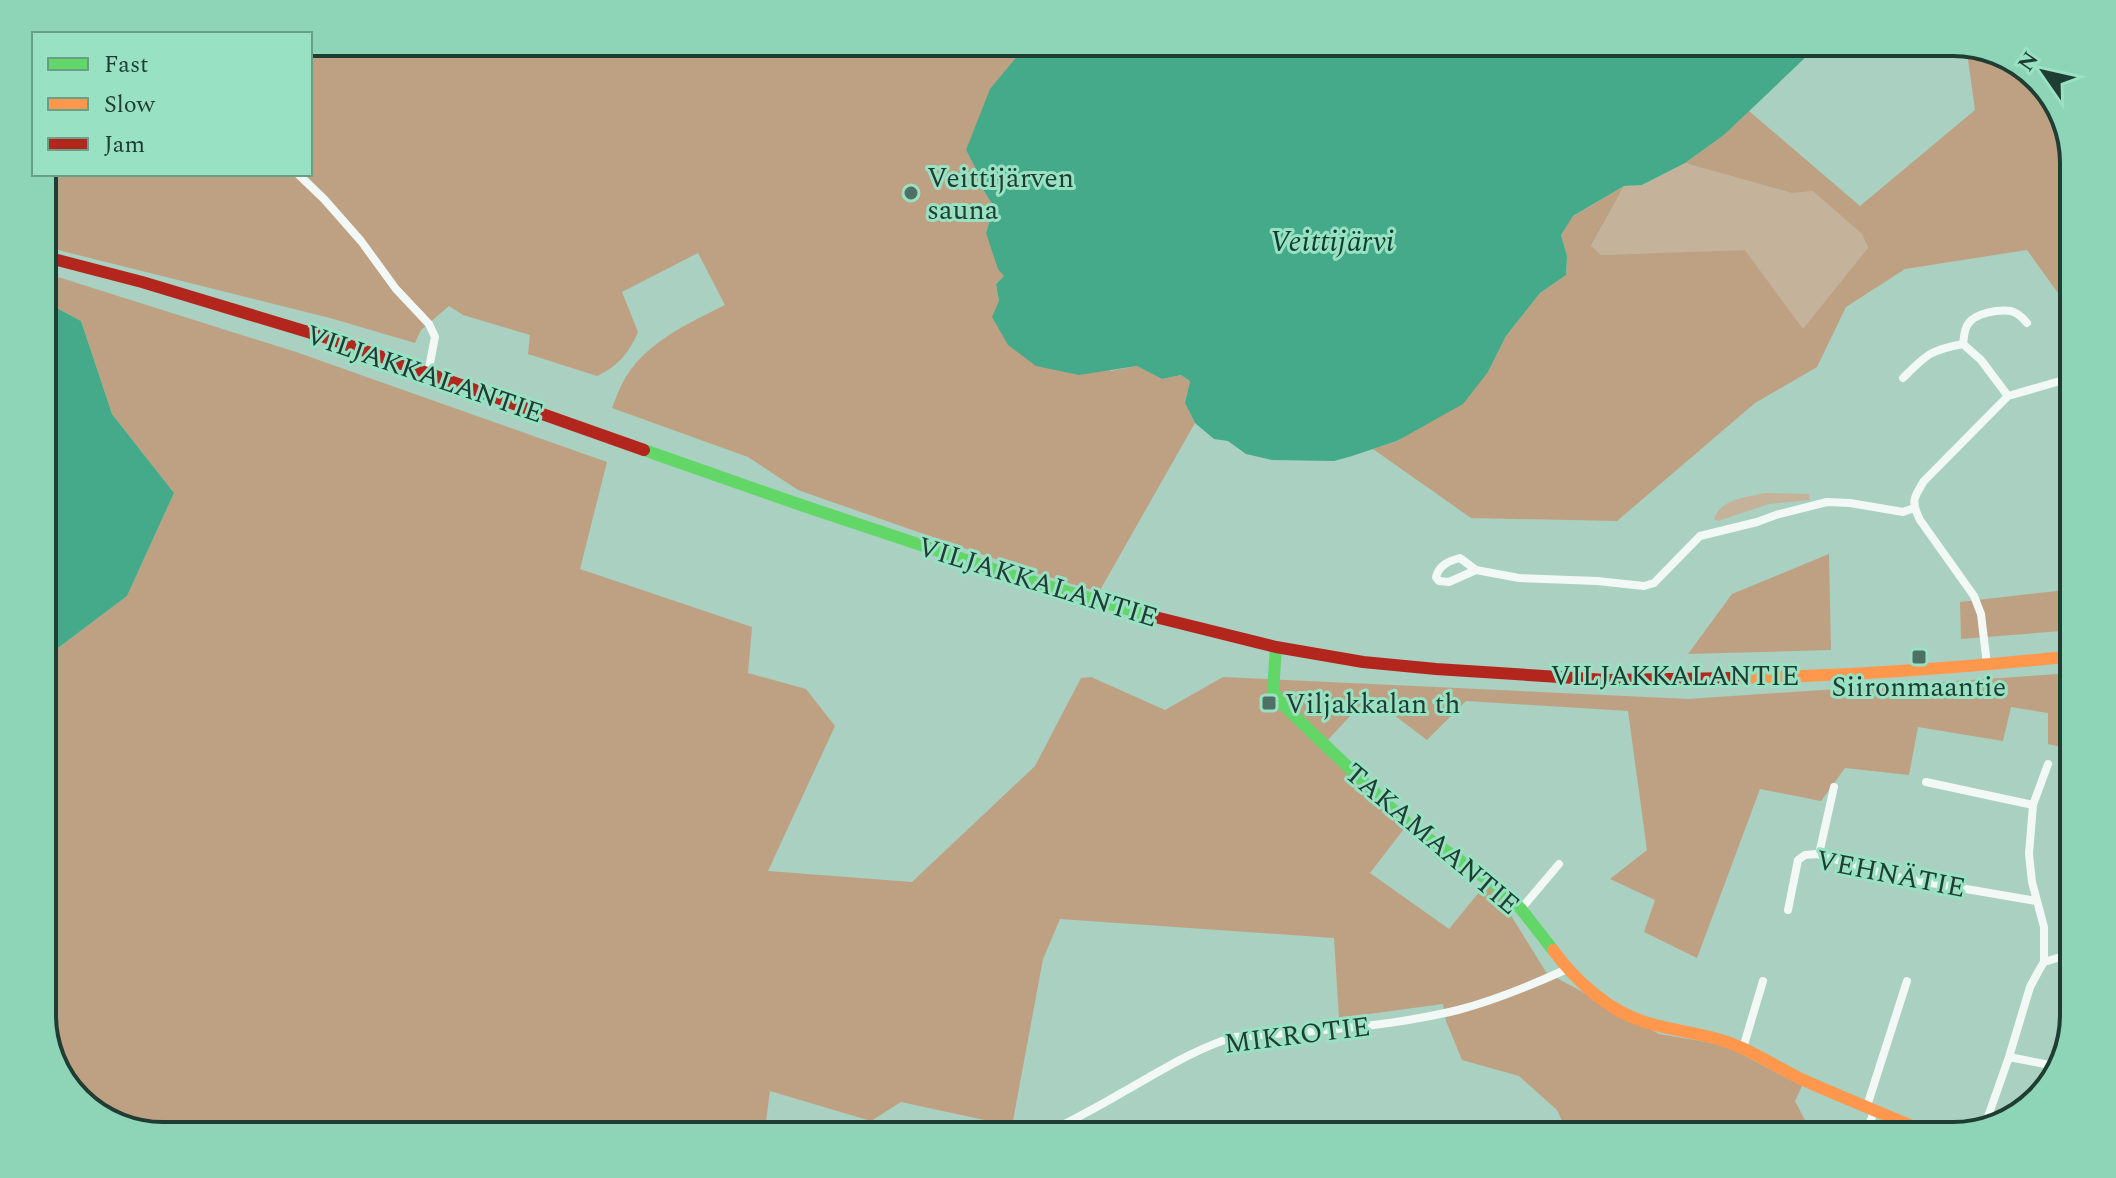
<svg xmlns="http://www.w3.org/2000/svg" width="2116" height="1178" font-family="Spectral,serif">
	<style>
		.green { fill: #c4b29a }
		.forest { fill: #bea183 }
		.water { fill: #45aa8a }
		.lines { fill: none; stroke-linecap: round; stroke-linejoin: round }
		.street { stroke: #f2f8f6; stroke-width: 8 }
		.fast { stroke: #63d668; stroke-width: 12 }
		.slow { stroke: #ff974d; stroke-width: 12 }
		.jam { stroke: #b3261e; stroke-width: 12 }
		.poi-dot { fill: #4f7064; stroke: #98e1c3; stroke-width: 3 }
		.labels { text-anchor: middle; stroke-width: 6; stroke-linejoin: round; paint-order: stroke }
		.poi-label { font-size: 28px; fill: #1f3d32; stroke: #98e1c3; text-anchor: start }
		.street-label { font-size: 28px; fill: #1f3d32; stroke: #98e1c3 }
		.water-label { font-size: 30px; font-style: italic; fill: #0e3f2f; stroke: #98e1c3 }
		.rim { fill: none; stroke: #1f3d32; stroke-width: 4 }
	</style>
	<rect width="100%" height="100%" fill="#a9d0c0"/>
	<path class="green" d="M1685 163 1792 193 1813 190 1862 234 1868 249 1803 330 1745 250 1601 255 1591 247 1624 186 1643 185Z
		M1765 493 1809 494 1810 500 1769 504 1718 521 1714 519C1720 499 1748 497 1765 493Z"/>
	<path class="forest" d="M310 42H1033L1024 48 966 150 980 177 984 191 994 207 986 233 1004 276 996 284 999 301 1111 371 1137 366 1162 379 1181 375 1190 381 1185 403 1195 423 1099 592 1035 573 798 490 748 457 612 408C615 400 618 392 622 384 642 344 687 324 725 305L698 253 622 292 638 332C630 352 617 367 597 376L528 354 530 335 463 315 449 306 421 330 415 343 330 318 42 246V174H310Z
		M1966 45 2013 58 2058 102 2074 155V315L2027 250 1905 269 1846 307 1817 367 1755 403 1617 521 1471 518 1373 449 1398 441 1488 372 1506 336 1540 293 1566 275 1567 256 1561 235 1572 217 1624 186 1591 246 1601 255 1745 250 1803 329 1868 248 1862 234 1813 191 1792 193 1685 163 1724 135 1749 111 1860 206 1975 110Z
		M42 272 296 352 607 462 580 569 752 627 748 673 806 689 835 726 768 871 912 882 1035 766 1081 678 1091 677 1165 710 1223 677 1688 699 2074 673V750L2048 744V713L2011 707 2003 741 1918 727 1909 775 1845 768 1821 801 1760 789 1697 958 1644 932 1655 900 1610 879 1647 850 1628 711 1466 701 1427 740 1369 696 1324 744 1410 821 1370 873 1449 929 1489 880 1546 972 1659 1034 1724 1045 1802 1086 1795 1101 1807 1124 1803 1136H1569L1557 1110 1519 1076 1462 1060 1446 1021 1443 1004 1339 1018 1334 938 1060 919 1043 959 1012 1126 901 1102 871 1121 770 1091 764 1136H163L103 1120 58 1076 42 1023V660L127 596 174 493 112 414 81 321 42 300Z
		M1829 554 1831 650 1688 654 1732 594Z
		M2074 589V630L1961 639 1960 602Z"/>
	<path class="water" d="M1033 42H1812L1808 55 1724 135 1685 163 1642 185 1624 186 1573 216 1561 235 1567 256 1566 275 1540 293 1506 336 1488 372 1463 404 1397 441 1352 456 1334 461 1272 460 1246 454 1228 441 1214 439 1195 423 1185 403 1190 381 1181 375 1162 379 1137 366 1079 375 1036 366 1008 345 992 317 999 301 996 284 1004 276 998 269 986 233 994 207 984 191 980 177 966 150 990 89 1024 48Z
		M42 300 81 321 112 414 174 493 127 596 42 660Z"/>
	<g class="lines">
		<path class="street" d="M298 174 324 199 361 241 396 289 429 324 435 337 428 373
			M1963 344C1964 338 1964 329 1968 324 1975 313 1999 309 2011 311 2018 313 2023 318 2027 323
			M1903 378C1926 355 1930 350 1963 344L1981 360 2008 396
			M1476 570 1460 558C1449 561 1439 565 1436 577L1439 581 1449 582 1476 570 1519 578 1597 581 1644 586 1654 583 1700 536 1757 522 1776 515 1827 502 1850 503 1903 512 1914 508
			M1987 665 1981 614 1974 596 1920 520C1911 502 1913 498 1924 481L2008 396 2074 377
			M1926 782 2033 805
			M1819 854 1834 787
			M1521 909 1559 864
			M1788 910 1798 860 1805 855 1816 854 1896 877 2036 901
			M2044 962V927L2032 882 2029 854 2033 805 2048 764
			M1743 1048 1763 981
			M2009 1057 2060 1067
			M1867 1106 1907 981
			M1984 1128 2009 1057 2030 987 2038 972 2044 962 2074 953
			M1041 1136C1069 1122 1096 1108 1123 1092 1159 1072 1194 1049 1234 1037 1309 1031 1385 1028 1458 1010 1496 1000 1532 985 1567 969
			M1865 1136 1875 1109"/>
		<path class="fast" d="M644 450 801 505 1017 577 1151 616
			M1276 647 1273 691 1281 703 1410 826 1494 884 1521 909 1553 950"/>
		<path class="slow" d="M1734 678C1847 676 1961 668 2074 656
			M1553 950C1576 981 1609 1012 1648 1023 1681 1033 1710 1033 1742 1048 1762 1057 1781 1069 1801 1079 1846 1099 1891 1117 1936 1136"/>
		<path class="jam" d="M42 256 142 282 331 339 644 450
			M1151 616 1276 647 1363 662 1436 669 1606 680 1734 678"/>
	</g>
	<g class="poi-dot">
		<circle cx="911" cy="193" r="8"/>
		<rect x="1911" y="649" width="16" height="16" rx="4"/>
		<rect x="1261" y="695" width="16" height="16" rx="4"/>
	</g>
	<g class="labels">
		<g class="poi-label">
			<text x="927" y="187">Veittijärven<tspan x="927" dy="32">sauna</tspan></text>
			<text x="1919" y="696" text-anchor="middle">Siironmaantie</text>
			<text x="1285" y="713">Viljakkalan th</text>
		</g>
		<g class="street-label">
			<text transform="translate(425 373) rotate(19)" y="10">VILJAKKALANTIE</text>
			<text transform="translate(1038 581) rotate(17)" y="10">VILJAKKALANTIE</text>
			<text x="1675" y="685">VILJAKKALANTIE</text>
			<text transform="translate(1433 838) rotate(40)" y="10">TAKAMAANTIE</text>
			<text transform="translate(1891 873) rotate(11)" y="10">VEHNÄTIE</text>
			<text transform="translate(1297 1034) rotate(-7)" y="10">MIKROTIE</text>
		</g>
		<g class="water-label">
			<text x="1332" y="251">Veittijärvi</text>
		</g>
	</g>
	<path d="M0 0H2116V1178H0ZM163 56H1953A107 107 0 0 1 2060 163V1015A107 107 0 0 1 1953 1122H163A107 107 0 0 1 56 1015V163A107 107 0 0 1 163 56Z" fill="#8ed4b7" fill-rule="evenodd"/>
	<path class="rim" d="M163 56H1953A107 107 0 0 1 2060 163V1015A107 107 0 0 1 1953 1122H163A107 107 0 0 1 56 1015V163A107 107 0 0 1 163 56Z"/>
	<rect x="32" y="32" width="280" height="144" fill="#98e1c3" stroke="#689f89" stroke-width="2"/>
	<rect x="48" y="58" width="40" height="12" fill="#63d668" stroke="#689f89" stroke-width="2"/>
	<text x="104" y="72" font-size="24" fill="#1f3d32">Fast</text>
	<rect x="48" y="98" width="40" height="12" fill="#ff974d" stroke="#689f89" stroke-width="2"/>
	<text x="104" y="112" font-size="24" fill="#1f3d32">Slow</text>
	<rect x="48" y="138" width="40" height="12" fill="#b3261e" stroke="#689f89" stroke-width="2"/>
	<text x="104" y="152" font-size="24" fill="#1f3d32">Jam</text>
	<g transform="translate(2044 72) rotate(304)" stroke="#98e1c3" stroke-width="6" paint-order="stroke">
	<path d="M0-6L14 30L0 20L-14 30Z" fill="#1f3d32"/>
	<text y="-12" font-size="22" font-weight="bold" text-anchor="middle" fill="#1f3d32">N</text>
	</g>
</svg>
